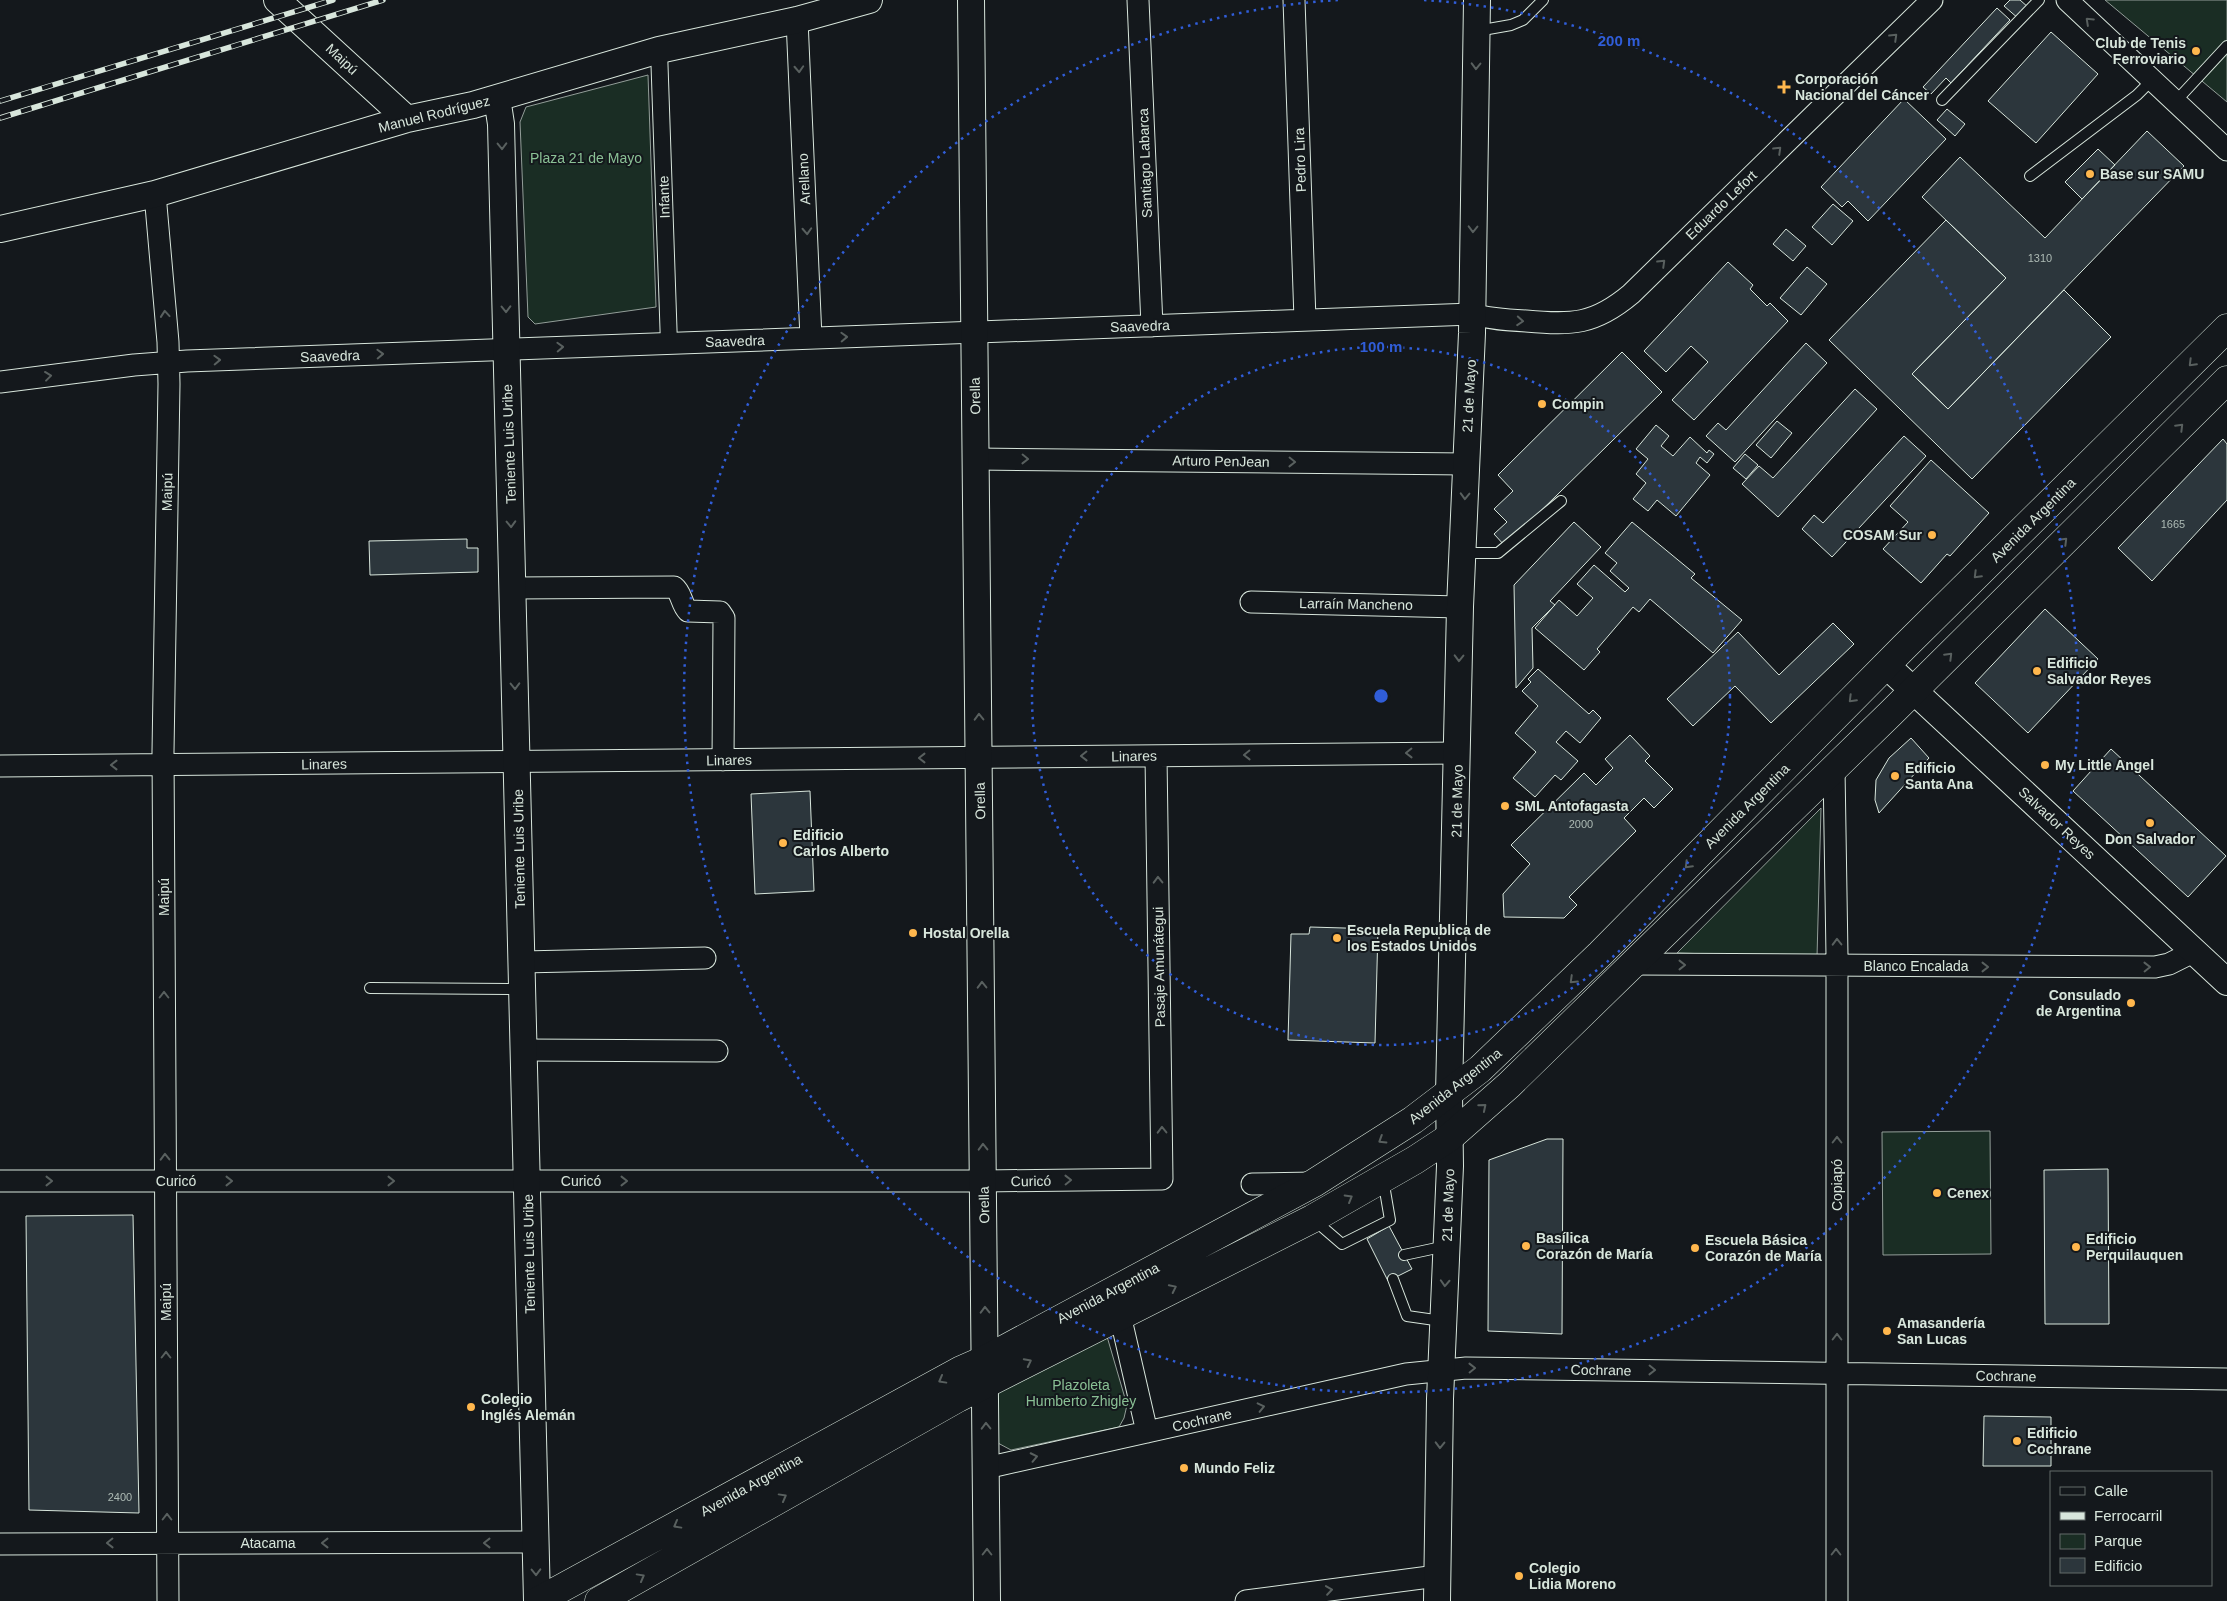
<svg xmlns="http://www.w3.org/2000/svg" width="2227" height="1601" font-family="Helvetica,sans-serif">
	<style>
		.green { fill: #1a2d24; stroke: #939e99 }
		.building { fill: #2c363c; stroke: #d8e6dc }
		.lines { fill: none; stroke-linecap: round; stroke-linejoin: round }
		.service-casing { stroke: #d8e6dc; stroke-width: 12 }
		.pedestrian-casing { stroke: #d8e6dc; stroke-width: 18 }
		.minor-casing { stroke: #d8e6dc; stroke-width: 23 }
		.tertiary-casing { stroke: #d8e6dc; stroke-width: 28 }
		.primary-casing { stroke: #d8e6dc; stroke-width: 29 }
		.service { stroke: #14181c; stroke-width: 10 }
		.pedestrian { stroke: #14181c; stroke-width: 16 }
		.minor { stroke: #14181c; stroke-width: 21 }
		.tertiary { stroke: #14181c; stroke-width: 26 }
		.primary { stroke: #14181c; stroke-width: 28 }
		.rail-casing { stroke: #d8e6dc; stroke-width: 5.5 }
		.rail { stroke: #14181c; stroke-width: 4; stroke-dasharray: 11; stroke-linecap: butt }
		.oneway { stroke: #59605f }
		.ring { fill: none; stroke: #305dd8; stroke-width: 2.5; stroke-dasharray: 2.5 5 }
		.poi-dot { fill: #ffb74d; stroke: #14181c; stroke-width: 2 }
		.labels { text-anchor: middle; stroke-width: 4; stroke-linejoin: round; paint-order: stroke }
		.number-label { font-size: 11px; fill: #adbab4 }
		.poi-label { font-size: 14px; font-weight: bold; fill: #d8e6dc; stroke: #14181c; text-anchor: start }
		.street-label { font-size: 14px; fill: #d8e6dc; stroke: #14181c }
		.park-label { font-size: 14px; fill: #8ac095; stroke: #14181c }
		.centre { fill: #305dd8; stroke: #14181c; stroke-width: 2.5 }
		.ring-label { font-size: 15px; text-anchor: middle; font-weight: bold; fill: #305dd8; stroke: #14181c; stroke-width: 4; stroke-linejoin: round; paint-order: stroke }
	</style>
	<rect width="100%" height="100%" fill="#14181c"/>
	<path class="green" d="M2105 0H2227V102Z
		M648 75 656 307 535 324 528 317 520 122 526 107Z
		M1821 808 1817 957 1677 953Z
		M1990 1131 1991 1254 1883 1255 1882 1132Z
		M1106 1333 1127 1405 1124 1418 1119 1427 1011 1450 996 1442 995 1393Z"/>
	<path class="building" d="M2010 0H2020L2029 8 2019 19 2004 6Z
		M1997 8 2010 20 1951 83 1946 78 1931 94 1923 87Z
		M2051 32 2098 74 2036 143 1988 101Z
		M1904 99 1946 139 1868 221 1848 201 1842 207 1821 187Z
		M1947 109 1965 124 1955 136 1937 120Z
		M2147 131 2184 166 1948 409 1912 374 2006 278 1922 197 1960 157 2045 238Z
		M2098 149 2115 165 2082 199 2065 182Z
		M1833 204 1853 221 1832 245 1812 227Z
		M1946 220 2006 278 1912 374 1948 409 2064 290 2111 337 1972 479 1829 340Z
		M1786 229 1806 246 1793 261 1773 244Z
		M1728 262 1753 285 1750 289 1767 306 1770 303 1788 321 1694 420 1672 400 1708 362 1691 346 1666 372 1644 351Z
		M1807 267 1827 284 1801 315 1780 298Z
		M1806 343 1827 363 1735 462 1706 436 1718 423 1726 430Z
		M1622 352 1662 392 1505 546 1494 534 1507 522 1494 509 1513 491 1498 475Z
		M1855 389 1877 409 1778 517 1742 484 1759 466 1773 478Z
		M1777 421 1792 433 1771 458 1756 445Z
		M1656 425 1669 436 1661 446 1673 456 1690 437 1707 453 1709 450 1714 454 1707 463 1700 457 1696 463 1710 475 1676 516 1657 500 1648 511 1633 499 1646 483 1636 474 1648 459 1636 449Z
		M1904 436 1926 456 1832 557 1802 529 1814 515 1823 523Z
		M2223 439 2227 444V500L2152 581 2118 548Z
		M1745 454 1758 465 1746 479 1733 468Z
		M1931 460 1989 513 1950 556 1947 554 1921 583 1883 549 1908 522 1890 506Z
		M1574 522 1601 547 1550 601 1555 605 1532 628 1533 668 1516 688 1514 585Z
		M1632 522 1695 574 1691 578 1742 620 1713 653 1650 599 1639 612 1633 607 1597 649 1600 652 1584 670 1535 628 1559 600 1577 616 1593 598 1577 584 1594 565 1625 592 1629 588 1610 571 1617 563 1605 553Z
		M467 539V548H478V572L370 575 369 541Z
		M2045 609 2098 659 2028 733 1975 683Z
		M1833 623 1854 644 1771 723 1735 686 1693 726 1667 699 1738 632 1779 675Z
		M1538 669 1589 714 1593 710 1601 718 1580 743 1566 731 1556 742 1578 761 1561 780 1555 775 1535 797 1513 778 1536 752 1515 733 1538 706 1522 691 1531 682 1528 679Z
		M1630 735 1650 756 1645 761 1673 789 1654 808 1644 798 1624 818 1636 831 1569 897 1577 905 1564 918 1504 917 1503 894 1530 864 1511 845 1584 773 1596 785 1613 768 1605 759Z
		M1911 738 1929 758 1879 813 1875 800 1876 780 1889 758Z
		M2111 749 2226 856 2188 897 2073 791Z
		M810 791 814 891 755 894 751 794Z
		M1310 927 1378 929 1375 1043 1288 1040 1291 934H1309Z
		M1547 1139H1563L1562 1334 1488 1331 1489 1160Z
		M2108 1169 2109 1324H2045L2044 1170Z
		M133 1215 139 1513 29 1510 26 1216Z
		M1389 1226 1412 1269 1388 1281 1367 1239Z
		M1984 1416 2051 1417V1466H1983Z"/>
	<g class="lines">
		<g class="service-casing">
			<path id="service" d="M1477 31 1511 25 1523 20 1543 0
				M1942 100 2039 0
				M2176 101 2227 46
				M2030 176 2137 95 2152 80
				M1464 553H1498L1561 501
				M370 988 521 989
				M1313 1219 1342 1244 1390 1220 1383 1179
				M1404 1255 1446 1246
				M1393 1279 1407 1316 1442 1321"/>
		</g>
		<g class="pedestrian-casing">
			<path id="pedestrian" d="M659 50 669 344"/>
		</g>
		<g class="minor-casing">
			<path id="minor" d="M1138 0 1152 326
				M1294 0 1305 320
				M2067 0 2227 150
				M797 20 811 338
				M155 194 168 342 169 384 163 752 168 1601
				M0 382 134 365 187 361 1472 314C1490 319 1507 320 1526 321 1572 325 1594 325 1631 294L1932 0
				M976 459 1466 464
				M513 588 674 587C682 593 681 604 688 611L720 612 724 618 723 760
				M1251 602 1460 607
				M0 766 1458 753
				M1834 769 1837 956V1601
				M522 962 705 958
				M1633 964 2155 967 2169 964 2195 951
				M524 1050 717 1051
				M0 1181H984L1162 1179 1156 756
				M1252 1184 1314 1183
				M1120 1315 1147 1432
				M986 1468 1406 1374 1466 1368 2227 1379
				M0 1544 536 1542
				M1246 1601 1437 1576"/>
		</g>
		<g class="tertiary-casing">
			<path id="tertiary" d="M277 0 407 119
				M971 0 987 1601
				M497 98 501 124 537 1601
				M0 229 155 194 407 119 473 105 659 50 797 20 869 0
				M1886 665 2227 982
				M1437 1601 1440 1399 1450 1166 1449 1094 1460 607 1472 333 1477 0"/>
		</g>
		<g class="primary-casing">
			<path id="primary" d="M538 1601 961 1370 986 1359 1314 1183 1413 1120 1480 1069 1600 954 1904 647 2227 328
				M599 1601 958 1398 1312 1219 1415 1160 1450 1137 1509 1085 1633 964 1891 713 2227 380"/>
		</g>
		<use href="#service" class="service"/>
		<use href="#pedestrian" class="pedestrian"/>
		<use href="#minor" class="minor"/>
		<use href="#tertiary" class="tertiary"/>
		<use href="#primary" class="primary"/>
		<g class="rail-casing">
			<path id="rail" d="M0 101 333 0
				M0 118 383 0"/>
		</g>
		<use href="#rail" class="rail"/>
	</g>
	<defs><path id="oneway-chevron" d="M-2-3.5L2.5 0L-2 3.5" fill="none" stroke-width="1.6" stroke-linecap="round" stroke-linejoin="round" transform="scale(1.25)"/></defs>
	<g class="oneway">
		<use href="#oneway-chevron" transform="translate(2089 21) rotate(-137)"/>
		<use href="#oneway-chevron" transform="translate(1894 37) rotate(-44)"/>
		<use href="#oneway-chevron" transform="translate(1476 66) rotate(91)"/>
		<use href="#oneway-chevron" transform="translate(799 69) rotate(87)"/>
		<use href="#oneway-chevron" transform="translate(502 146) rotate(89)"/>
		<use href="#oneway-chevron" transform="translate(1778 150) rotate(-44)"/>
		<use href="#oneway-chevron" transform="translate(1473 229) rotate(91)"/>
		<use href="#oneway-chevron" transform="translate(807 231) rotate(87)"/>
		<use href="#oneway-chevron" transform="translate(1662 263) rotate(-44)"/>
		<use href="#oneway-chevron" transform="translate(506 309) rotate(89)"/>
		<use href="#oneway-chevron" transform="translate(165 314) rotate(-95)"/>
		<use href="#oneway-chevron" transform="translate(1520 321) rotate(4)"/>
		<use href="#oneway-chevron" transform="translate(844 337) rotate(-2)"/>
		<use href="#oneway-chevron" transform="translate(560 347) rotate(-2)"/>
		<use href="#oneway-chevron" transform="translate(380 354) rotate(-2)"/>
		<use href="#oneway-chevron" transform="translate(217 360) rotate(-2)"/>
		<use href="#oneway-chevron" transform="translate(2192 363) rotate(135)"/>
		<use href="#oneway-chevron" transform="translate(48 376) rotate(-7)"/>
		<use href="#oneway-chevron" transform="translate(2180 427) rotate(-45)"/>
		<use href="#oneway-chevron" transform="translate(1025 459) rotate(1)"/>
		<use href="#oneway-chevron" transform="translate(1292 462) rotate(1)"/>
		<use href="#oneway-chevron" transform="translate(1465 496) rotate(92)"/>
		<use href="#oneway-chevron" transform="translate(511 524) rotate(88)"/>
		<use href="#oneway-chevron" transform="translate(2064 541) rotate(-45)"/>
		<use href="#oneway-chevron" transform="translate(1977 575) rotate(135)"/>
		<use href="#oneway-chevron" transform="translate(1949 656) rotate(-45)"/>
		<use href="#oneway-chevron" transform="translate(1459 658) rotate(91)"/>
		<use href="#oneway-chevron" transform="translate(515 686) rotate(89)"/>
		<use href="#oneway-chevron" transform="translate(1852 699) rotate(135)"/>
		<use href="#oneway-chevron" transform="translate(979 717) rotate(-91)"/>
		<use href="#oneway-chevron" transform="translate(1409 753) rotate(179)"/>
		<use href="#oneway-chevron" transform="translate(1247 755) rotate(179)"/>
		<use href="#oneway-chevron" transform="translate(1084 756) rotate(179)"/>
		<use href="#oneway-chevron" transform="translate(922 758) rotate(180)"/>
		<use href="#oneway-chevron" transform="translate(114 765) rotate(180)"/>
		<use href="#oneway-chevron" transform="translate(1688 865) rotate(135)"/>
		<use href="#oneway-chevron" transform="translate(1158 880) rotate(-91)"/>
		<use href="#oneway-chevron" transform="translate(1837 942) rotate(-91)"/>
		<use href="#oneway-chevron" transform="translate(1682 965)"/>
		<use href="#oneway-chevron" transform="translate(1985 967)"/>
		<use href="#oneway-chevron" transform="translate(2147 967) rotate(-1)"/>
		<use href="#oneway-chevron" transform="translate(1573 980) rotate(136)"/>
		<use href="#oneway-chevron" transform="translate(982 985) rotate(-91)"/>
		<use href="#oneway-chevron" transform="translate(164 995) rotate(-90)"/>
		<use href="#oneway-chevron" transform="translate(1483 1107) rotate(-40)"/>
		<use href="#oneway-chevron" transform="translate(1162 1130) rotate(-91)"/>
		<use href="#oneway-chevron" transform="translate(1382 1140) rotate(148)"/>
		<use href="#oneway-chevron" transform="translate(1837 1140) rotate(-90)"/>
		<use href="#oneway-chevron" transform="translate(983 1147) rotate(-91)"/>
		<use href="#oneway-chevron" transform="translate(165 1157) rotate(-91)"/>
		<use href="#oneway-chevron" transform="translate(1068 1180) rotate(-1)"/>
		<use href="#oneway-chevron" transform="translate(49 1181)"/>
		<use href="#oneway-chevron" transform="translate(229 1181)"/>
		<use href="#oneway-chevron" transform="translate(391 1181)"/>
		<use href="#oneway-chevron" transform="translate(624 1181)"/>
		<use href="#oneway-chevron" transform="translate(1349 1198) rotate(-30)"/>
		<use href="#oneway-chevron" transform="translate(1445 1283) rotate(93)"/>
		<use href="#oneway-chevron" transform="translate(1173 1288) rotate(-26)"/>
		<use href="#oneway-chevron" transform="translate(985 1310) rotate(-91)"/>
		<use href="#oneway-chevron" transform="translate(1837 1337) rotate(-90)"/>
		<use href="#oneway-chevron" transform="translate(166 1355) rotate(-90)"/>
		<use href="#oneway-chevron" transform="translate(1028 1362) rotate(-27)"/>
		<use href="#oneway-chevron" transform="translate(1472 1368) rotate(-1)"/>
		<use href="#oneway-chevron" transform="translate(1652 1370) rotate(1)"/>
		<use href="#oneway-chevron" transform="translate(942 1380) rotate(151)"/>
		<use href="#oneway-chevron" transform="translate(1261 1407) rotate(-13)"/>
		<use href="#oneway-chevron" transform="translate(986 1426) rotate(-91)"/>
		<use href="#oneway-chevron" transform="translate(1440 1445) rotate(91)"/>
		<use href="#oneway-chevron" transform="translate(1034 1457) rotate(-12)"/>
		<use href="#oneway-chevron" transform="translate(783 1497) rotate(-29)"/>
		<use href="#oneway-chevron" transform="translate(167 1517) rotate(-90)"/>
		<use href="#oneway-chevron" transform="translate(677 1525) rotate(151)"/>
		<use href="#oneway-chevron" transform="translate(110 1543) rotate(179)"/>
		<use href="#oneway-chevron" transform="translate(325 1543) rotate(180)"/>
		<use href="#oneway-chevron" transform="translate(487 1543) rotate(180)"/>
		<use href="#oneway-chevron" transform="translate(987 1552) rotate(-90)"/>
		<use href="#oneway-chevron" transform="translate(1836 1552) rotate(-90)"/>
		<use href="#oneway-chevron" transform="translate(536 1572) rotate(89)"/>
		<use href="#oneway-chevron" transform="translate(641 1577) rotate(-29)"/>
		<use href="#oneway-chevron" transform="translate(1329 1590) rotate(-8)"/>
	</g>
	<g class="ring">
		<circle cx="1381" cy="696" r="349"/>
		<path d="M1424 0A697 697 0 1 1 1338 0"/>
	</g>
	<g class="poi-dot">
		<circle cx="2196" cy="51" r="5"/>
		<path d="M1781.5 79.5h5v5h5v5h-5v5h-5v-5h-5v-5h5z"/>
		<circle cx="2090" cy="174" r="5"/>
		<circle cx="1542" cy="404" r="5"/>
		<circle cx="1932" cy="535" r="5"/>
		<circle cx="2037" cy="671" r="5"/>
		<circle cx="2045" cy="765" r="5"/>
		<circle cx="1895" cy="776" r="5"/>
		<circle cx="1505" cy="806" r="5"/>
		<circle cx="2150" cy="823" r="5"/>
		<circle cx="783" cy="843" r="5"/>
		<circle cx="913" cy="933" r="5"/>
		<circle cx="1337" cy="938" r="5"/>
		<circle cx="2131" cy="1003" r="5"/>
		<circle cx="1937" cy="1193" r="5"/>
		<circle cx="1526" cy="1246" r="5"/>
		<circle cx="2076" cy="1247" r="5"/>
		<circle cx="1695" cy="1248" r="5"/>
		<circle cx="1887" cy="1331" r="5"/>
		<circle cx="471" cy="1407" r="5"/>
		<circle cx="2017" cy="1441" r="5"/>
		<circle cx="1184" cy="1468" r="5"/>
		<circle cx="1519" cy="1576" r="5"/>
	</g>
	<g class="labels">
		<g class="number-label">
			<text x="2040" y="262">1310</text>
			<text x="2173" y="528">1665</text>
			<text x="1581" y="828">2000</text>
			<text x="120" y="1501">2400</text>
		</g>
		<g class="poi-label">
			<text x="2186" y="48" text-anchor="end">Club de Tenis<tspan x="2186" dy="16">Ferroviario</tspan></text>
			<text x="1795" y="84">Corporación<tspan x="1795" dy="16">Nacional del Cáncer</tspan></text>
			<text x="2100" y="179">Base sur SAMU</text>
			<text x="1552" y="409">Compin</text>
			<text x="1922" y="540" text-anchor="end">COSAM Sur</text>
			<text x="2047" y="668">Edificio<tspan x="2047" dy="16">Salvador Reyes</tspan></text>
			<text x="2055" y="770">My Little Angel</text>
			<text x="1905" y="773">Edificio<tspan x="1905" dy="16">Santa Ana</tspan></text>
			<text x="1515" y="811">SML Antofagasta</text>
			<text x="793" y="840">Edificio<tspan x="793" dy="16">Carlos Alberto</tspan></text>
			<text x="2150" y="844" text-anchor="middle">Don Salvador</text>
			<text x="1347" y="935">Escuela Republica de<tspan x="1347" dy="16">los Estados Unidos</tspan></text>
			<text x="923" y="938">Hostal Orella</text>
			<text x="2121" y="1000" text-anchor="end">Consulado<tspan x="2121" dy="16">de Argentina</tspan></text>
			<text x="1947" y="1198">Cenex</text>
			<text x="1536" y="1243">Basílica<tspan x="1536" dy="16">Corazón de María</tspan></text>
			<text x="2086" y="1244">Edificio<tspan x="2086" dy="16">Perquilauquen</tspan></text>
			<text x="1705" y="1245">Escuela Básica<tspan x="1705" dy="16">Corazón de María</tspan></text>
			<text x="1897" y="1328">Amasandería<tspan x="1897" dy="16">San Lucas</tspan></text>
			<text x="481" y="1404">Colegio<tspan x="481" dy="16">Inglés Alemán</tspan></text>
			<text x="2027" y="1438">Edificio<tspan x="2027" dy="16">Cochrane</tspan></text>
			<text x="1194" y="1473">Mundo Feliz</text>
			<text x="1529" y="1573">Colegio<tspan x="1529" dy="16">Lidia Moreno</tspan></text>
		</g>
		<g class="street-label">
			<text transform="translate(342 59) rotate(43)" y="5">Maipú</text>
			<text transform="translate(434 114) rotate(-14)" y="5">Manuel Rodríguez</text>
			<text transform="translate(1300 160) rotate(-92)" y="5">Pedro Lira</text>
			<text transform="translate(1145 163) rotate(-92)" y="5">Santiago Labarca</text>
			<text transform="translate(804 179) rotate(-93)" y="5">Arellano</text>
			<text transform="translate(664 197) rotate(-92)" y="5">Infante</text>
			<text transform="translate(1721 205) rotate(-44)" y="5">Eduardo Lefort</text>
			<text transform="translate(1140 326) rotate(-2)" y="5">Saavedra</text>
			<text transform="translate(735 341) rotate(-2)" y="5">Saavedra</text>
			<text transform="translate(330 356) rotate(-2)" y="5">Saavedra</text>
			<text transform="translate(975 396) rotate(-91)" y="5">Orella</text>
			<text transform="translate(1469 396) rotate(-87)" y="5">21 de Mayo</text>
			<text transform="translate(509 444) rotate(-92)" y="5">Teniente Luis Uribe</text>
			<text transform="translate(1221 461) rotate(1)" y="5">Arturo PenJean</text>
			<text transform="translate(167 492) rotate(-89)" y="5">Maipú</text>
			<text transform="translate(2033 520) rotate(-45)" y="5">Avenida Argentina</text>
			<text transform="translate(1356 604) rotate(1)" y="5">Larraín Mancheno</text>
			<text transform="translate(1134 756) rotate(-1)" y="5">Linares</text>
			<text transform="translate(729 760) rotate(-1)" y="5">Linares</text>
			<text transform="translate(324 764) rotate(-1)" y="5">Linares</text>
			<text transform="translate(980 801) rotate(-91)" y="5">Orella</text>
			<text transform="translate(1457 801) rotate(-89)" y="5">21 de Mayo</text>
			<text transform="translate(1747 806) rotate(-45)" y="5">Avenida Argentina</text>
			<text transform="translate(2057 823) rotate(43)" y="5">Salvador Reyes</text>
			<text transform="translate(519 849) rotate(-91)" y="5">Teniente Luis Uribe</text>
			<text transform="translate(164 897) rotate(-90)" y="5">Maipú</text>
			<text x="1916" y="971">Blanco Encalada</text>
			<text transform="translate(1159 967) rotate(-91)" y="5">Pasaje Amunátegui</text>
			<text transform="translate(1455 1086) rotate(-38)" y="5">Avenida Argentina</text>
			<text x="176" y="1186">Curicó</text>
			<text x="581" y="1186">Curicó</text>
			<text transform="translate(1031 1181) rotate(-1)" y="5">Curicó</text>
			<text transform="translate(1837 1185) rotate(-90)" y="5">Copiapó</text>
			<text transform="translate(984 1205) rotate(-91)" y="5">Orella</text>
			<text transform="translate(1448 1205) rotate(-88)" y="5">21 de Mayo</text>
			<text transform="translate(529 1254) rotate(-91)" y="5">Teniente Luis Uribe</text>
			<text transform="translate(1108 1293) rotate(-28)" y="5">Avenida Argentina</text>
			<text transform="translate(166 1302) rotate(-90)" y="5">Maipú</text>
			<text transform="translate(1601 1370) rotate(1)" y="5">Cochrane</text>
			<text transform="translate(2006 1376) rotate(1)" y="5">Cochrane</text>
			<text transform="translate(1202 1420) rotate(-13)" y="5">Cochrane</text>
			<text transform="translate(751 1485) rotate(-29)" y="5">Avenida Argentina</text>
			<text x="268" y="1548">Atacama</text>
		</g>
		<g class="park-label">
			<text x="586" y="163">Plaza 21 de Mayo</text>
			<text x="1081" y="1390">Plazoleta<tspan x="1081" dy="16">Humberto Zhigley</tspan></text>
		</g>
	</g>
	<circle cx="1381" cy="696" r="8" class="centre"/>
	<g class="ring-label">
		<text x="1619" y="46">200 m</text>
		<text x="1381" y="352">100 m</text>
	</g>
	<rect x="2050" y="1471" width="162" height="115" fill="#14181c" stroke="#626a69"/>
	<rect x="2060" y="1487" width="25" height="8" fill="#14181c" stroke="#626a69"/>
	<text x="2094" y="1496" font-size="15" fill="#d8e6dc">Calle</text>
	<rect x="2060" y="1512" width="25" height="8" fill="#d8e6dc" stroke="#626a69"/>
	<text x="2094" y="1521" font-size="15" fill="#d8e6dc">Ferrocarril</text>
	<rect x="2060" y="1534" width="25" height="15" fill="#1a2d24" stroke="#626a69"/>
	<text x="2094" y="1546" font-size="15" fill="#d8e6dc">Parque</text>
	<rect x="2060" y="1558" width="25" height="15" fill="#2c363c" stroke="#626a69"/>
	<text x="2094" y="1571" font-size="15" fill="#d8e6dc">Edificio</text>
</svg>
